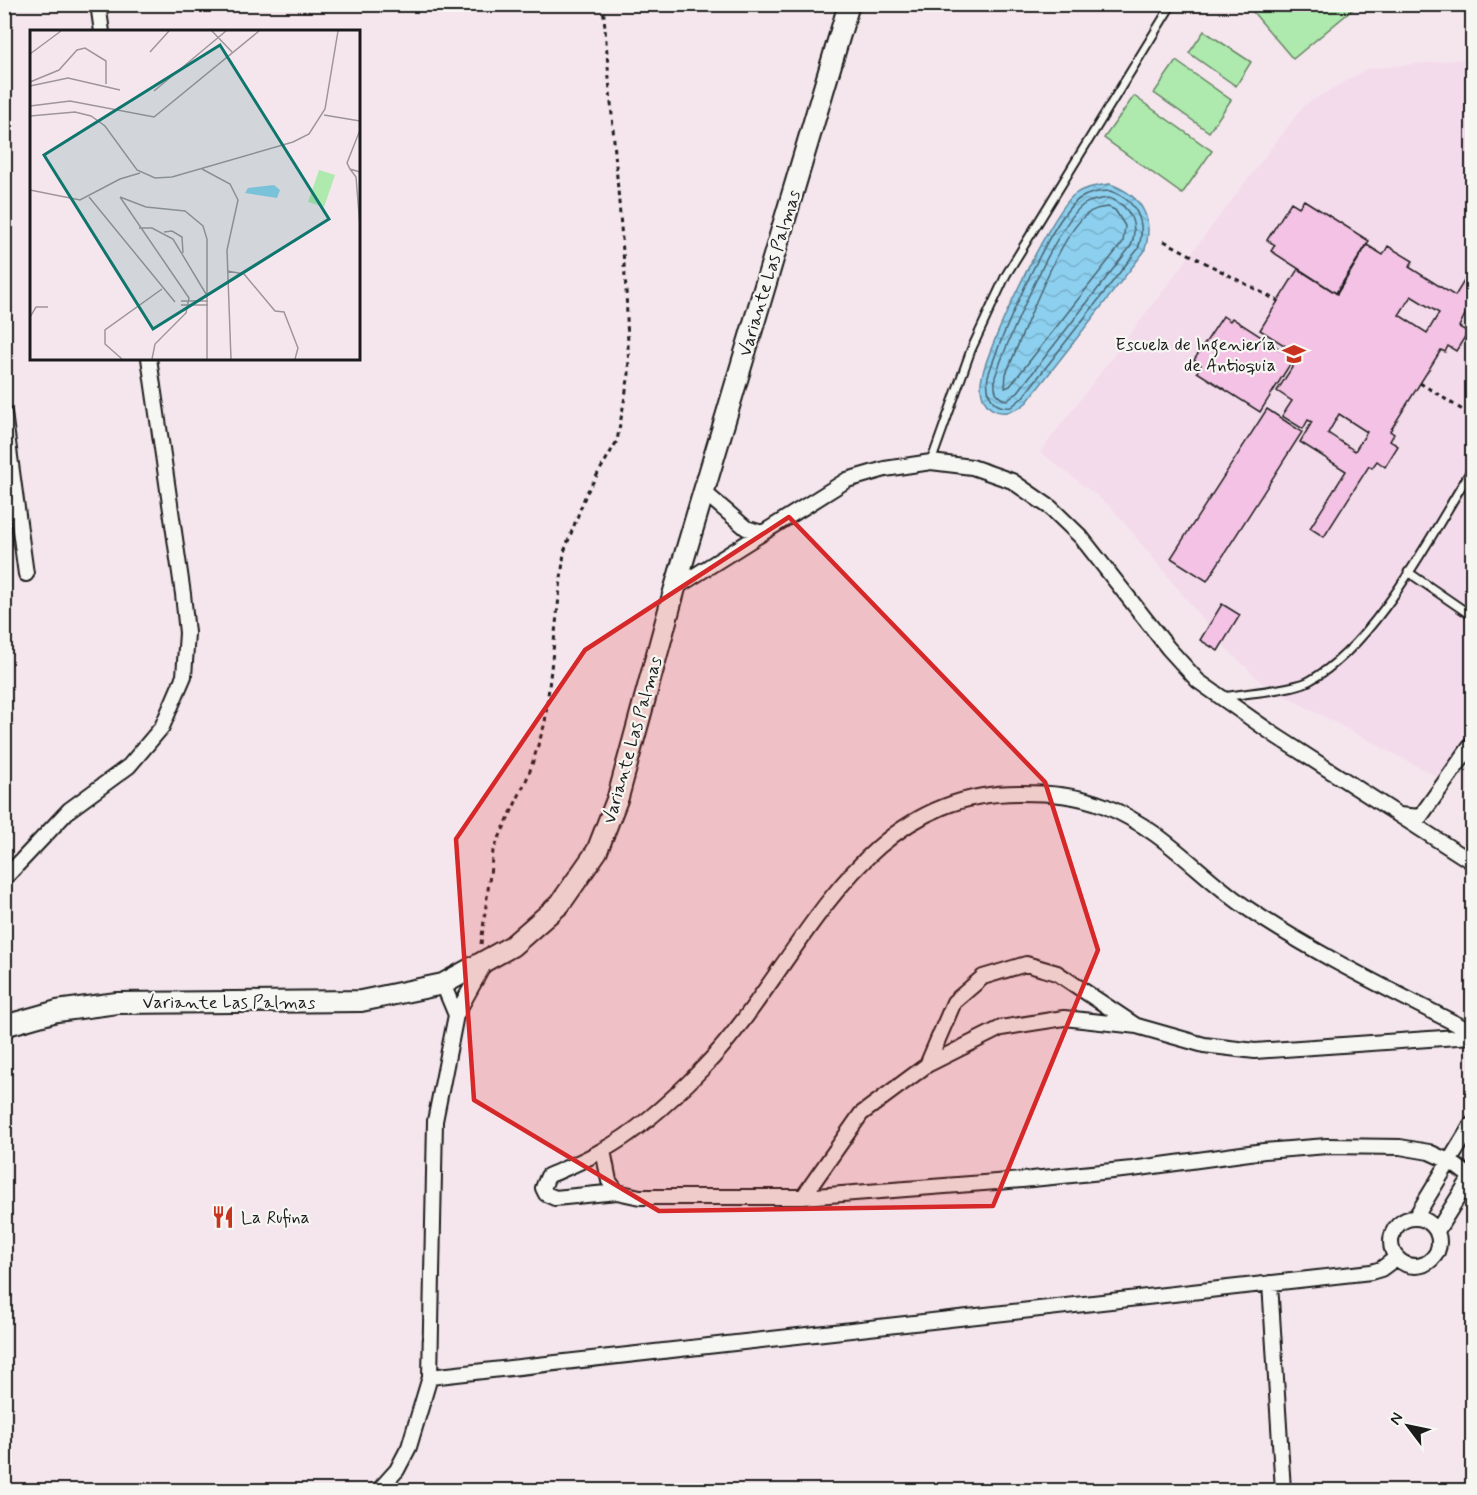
<svg xmlns="http://www.w3.org/2000/svg" width="1477" height="1495" font-family="Mynerve,sans-serif">
	<style>
		.built { fill: #f4dbeb }
		.garden { fill: #aee9ad; stroke: #658264; stroke-width: 1.5 }
		.water { fill: url(#water-waves); stroke: #5f879a; stroke-width: 1.5 }
		.lines { fill: none; stroke-linecap: round; stroke-linejoin: round }
		.shore { stroke: #496470; stroke-width: 1.5 }
		.building { fill: #f3c2e4; stroke: #1c1c1c; stroke-width: 1.5; fill-rule: evenodd }
		.service-casing { stroke: #1c1c1c; stroke-width: 11 }
		.minor-casing { stroke: #1c1c1c; stroke-width: 18 }
		.secondary-casing { stroke: #1c1c1c; stroke-width: 24 }
		.path { stroke: #1c1c1c; stroke-width: 3; stroke-dasharray: 4.5 4.5; stroke-linecap: butt }
		.service { stroke: #f6f6f2; stroke-width: 7 }
		.minor { stroke: #f6f6f2; stroke-width: 14 }
		.secondary { stroke: #f6f6f2; stroke-width: 20 }
		.marked { fill: #d62828; fill-opacity: 0.2; stroke: #d62828; stroke-width: 4.5; stroke-linejoin: round }
		.labels { text-anchor: middle; stroke-width: 4.5; stroke-linejoin: round; paint-order: stroke }
		.street-label { font-size: 18px; fill: #1c1c1c; stroke: #f6f6f2 }
		.poi-label { font-size: 18px; fill: #1c1c1c; stroke: #f6f6f2; text-anchor: end }
		.inset-road { fill: none; stroke: #9e959a; stroke-width: 1.5 }
		.view { fill: #0f766e; fill-opacity: 0.15; stroke: #0f766e; stroke-width: 3 }
		.inset-edge { fill: none; stroke: #1c1c1c; stroke-width: 3 }
	</style>
	<defs>
		<pattern id="water-waves" width="16" height="10" patternUnits="userSpaceOnUse" patternTransform="scale(1.5)"><rect width="16" height="10" fill="#8ccfee"/><path d="M0 5q4-4 8 0t8 0" fill="none" stroke="#78b1cc"/></pattern>
	</defs>
	<rect width="100%" height="100%" fill="#f5e6ee"/>
	<filter id="ink" filterUnits="userSpaceOnUse"><feTurbulence type="fractalNoise" baseFrequency=".0167" numOctaves="2"/><feDisplacementMap in="SourceGraphic" scale="12" xChannelSelector="R" yChannelSelector="G"/><feConvolveMatrix kernelMatrix="1 2 1 2 8 2 1 2 1" color-interpolation-filters="sRGB"/></filter>
	<g filter="url(#ink)">
		<path class="built" d="M1472 58V733L1443 780 1264 685 1225 647 1111 507 1040 452 1304 105 1366 69Z"/>
		<path class="garden" d="M1247 5H1358L1293 59Z
			M1204 31 1251 62 1236 86 1189 53Z
			M1176 61 1231 100 1209 132 1154 93Z
			M1134 96 1212 151 1182 194 1104 138Z"/>
		<path class="water" d="M1110 184C1143 196 1155 220 1144 252L1027 402C1006 421 980 413 981 383 982 356 1053 209 1075 194 1085 187 1098 186 1110 184Z"/>
		<g class="lines">
			<path class="shore" d="M1110 191C1137 200 1147 223 1138 249L1022 398 1011 407C991 409 986 393 988 376 1000 340 1051 217 1079 199 1088 193 1100 191 1110 191Z
				M1109 198C1130 205 1139 225 1131 246L1017 393 1008 400C995 399 994 389 995 377 1007 343 1056 225 1083 205 1090 200 1100 199 1109 198Z
				M1108 207 1115 210 1125 226 1123 242 1010 386 1005 388 1006 374C1023 335 1057 239 1086 215 1092 209 1100 208 1108 207Z"/>
		</g>
		<path class="building" d="M1304 200 1369 241 1336 293 1271 251 1275 245 1267 240 1291 202 1299 207Z
			M1367 245 1383 255 1388 246 1413 261 1409 267 1455 296 1472 268V300L1459 327 1468 332 1456 351 1448 346 1445 352 1441 350 1390 431 1394 434 1390 441 1398 446 1385 467 1377 461 1372 468 1369 466 1324 537 1310 528 1346 471 1300 442 1312 422 1308 420 1303 429 1282 416 1292 401 1277 391 1300 355 1260 330 1298 269 1337 294ZM1411 296 1439 313 1427 333 1399 315ZM1339 414 1367 432 1355 451 1328 433Z
			M1223 316 1230 321 1232 318 1294 358 1260 412 1197 372 1201 365 1194 360Z
			M1267 409 1302 432 1207 581 1171 558Z
			M1222 604 1240 615 1218 651 1200 640Z"/>
		<g class="lines">
			<g class="service-casing">
				<path id="service" d="M931 462 971 350 1006 275 1172 4
					M1408 572 1472 616
					M1224 697C1244 693 1292 690 1309 681 1376 645 1432 533 1472 469"/>
			</g>
			<g class="minor-casing">
				<path id="minor" d="M98 4 102 32
					M4 413 26 574
					M704 492 746 528 762 533
					M675 588 847 480 885 469 931 462 972 467 1012 481 1051 508 1081 537 1168 648 1198 681 1276 736 1472 862
					M1399 815 1420 817 1472 744
					M4 879 69 810 129 766 162 727 184 676 187 633 183 594 149 358
					M443 984 456 1015
					M1472 1032C1397 993 1320 957 1250 910 1198 875 1166 831 1105 806 1077 795 1050 793 1020 793 853 792 802 966 703 1068 674 1098 638 1132 601 1151 584 1161 566 1168 548 1176L543 1188 546 1194 555 1198 617 1192 640 1197H803L1022 1180 1132 1169 1264 1151 1327 1146 1400 1147 1429 1152 1451 1162 1472 1178
					M927 1065 954 1002 983 977 1026 964 1057 973 1135 1025
					M603 1150 609 1181 617 1192
					M803 1197 861 1114 927 1065 1001 1028 1064 1018 1137 1026 1204 1045 1255 1051 1472 1036
					M1391 1242a24 24 0 1 1 48 0a24 24 0 1 1-48 0Z
					M1415 1218 1472 1124
					M1437 1231 1472 1175
					M1270 1283 1283 1490
					M430 1377 1371 1272 1381 1269 1396 1258
					M379 1490 397 1470 409 1447 430 1377 435 1121 456 1015 486 961"/>
			</g>
			<g class="secondary-casing">
				<path id="secondary" d="M4 1026 57 1011 117 1003 361 1001 443 984 512 946 560 904 597 851 618 797 675 588 849 4"/>
			</g>
			<path class="path" d="M1164 241 1278 301
				M1420 383 1472 416
				M481 944 493 851 529 774 545 723 564 552 586 494 617 441 629 374 626 289 603 4"/>
			<use href="#service" class="service"/>
			<use href="#minor" class="minor"/>
			<use href="#secondary" class="secondary"/>
		</g>
	</g>
	<path class="marked" d="M789 517 1045 782 1098 950 993 1206 659 1211 474 1100 456 839 585 650Z"/>
	<defs>
		<g id="university-bare" transform="scale(1.8)"><path d="M0-5L7-2L0 1L-7-2ZM-4 1L0 2.5L4 1V4Q0 6-4 4Z" fill="#c8321e" stroke="#f6f6f2" stroke-width="2.5" paint-order="stroke"/></g>
		<g id="restaurant-bare" transform="scale(1.8)"><path d="M-5-6h1v4h1v-4h1v4h1v-4h1v5L-1.5 .5V6h-2V.5L-5-1ZM5-6V6H3V1.5H1.5Q1.5-4 5-6Z" fill="#c8321e" stroke="#f6f6f2" stroke-width="2.5" paint-order="stroke"/></g>
	</defs>
	<g fill-rule="evenodd">
		<use href="#university-bare" x="1294" y="354"/>
		<use href="#restaurant-bare" x="223" y="1217"/>
	</g>
	<g class="labels">
		<g class="street-label">
			<text transform="translate(769 273) rotate(-73)" y="6">Variante Las Palmas</text>
			<text transform="translate(632 740) rotate(-74)" y="6">Variante Las Palmas</text>
			<text x="229" y="1008">Variante Las Palmas</text>
		</g>
		<g class="poi-label">
			<text x="1276" y="350">Escuela de Ingeniería<tspan x="1276" dy="21">de Antioquia</tspan></text>
			<text x="241" y="1223" text-anchor="start">La Rufina</text>
		</g>
	</g>
	<g transform="translate(30 30)">
		<rect width="330" height="330" fill="#f5e6ee"/>
		<path d="M289 140 305 145 294 177 278 172Z" fill="#aee9ad"/>
		<path d="M244 155 250 160 247 168 215 163 218 158Z" fill="#8ccfee"/>
		<path class="inset-road" d="M182 1 202 22M120 22 139 1M0 24 31 1M0 52 29 40 47 20 55 18 76 31V54M0 56 38 48 90 60M124 61 196 1M0 76 40 71 124 87 229 1M294 85 330 91M0 86 45 82 61 86 75 96 107 140 125 148 142 147 263 112 279 104 295 79 308 1M330 100 317 133 320 139 330 142M172 139 200 154 208 170 197 220 201 329M320 139 326 147 330 197M0 160 50 170 90 149 110 143M59 167 145 272M90 167 116 177 155 181 173 196 177 209V329M90 167 159 268 156 283 125 314 122 329M109 198H122L143 209 176 264M134 202 142 201 152 207 153 223M197 241 214 244 245 281 254 282 268 318 265 329M151 271H178M151 275H178M0 287 6 277H18M92 329 75 314V300L132 259"/>
		<path class="view" d="M190 15 299 189 123 299 14 125Z"/>
		<rect width="330" height="330" class="inset-edge"/>
	</g>
	<rect width="1477" height="1495" fill="none" stroke="#f6f6f2" stroke-width="24"/>
	<rect x="12" y="12" width="1453" height="1471" fill="none" stroke="#1c1c1c" stroke-width="2" filter="url(#ink)"/>
	<g transform="translate(1408 1426) rotate(302)" stroke="#f6f6f2" stroke-width="4.5" paint-order="stroke">
	<path d="M0-4.5L10 22L0 15L-10 22Z" fill="#1c1c1c"/>
	<text y="-9" font-size="16" font-weight="bold" text-anchor="middle" fill="#1c1c1c">N</text>
	</g>
</svg>
